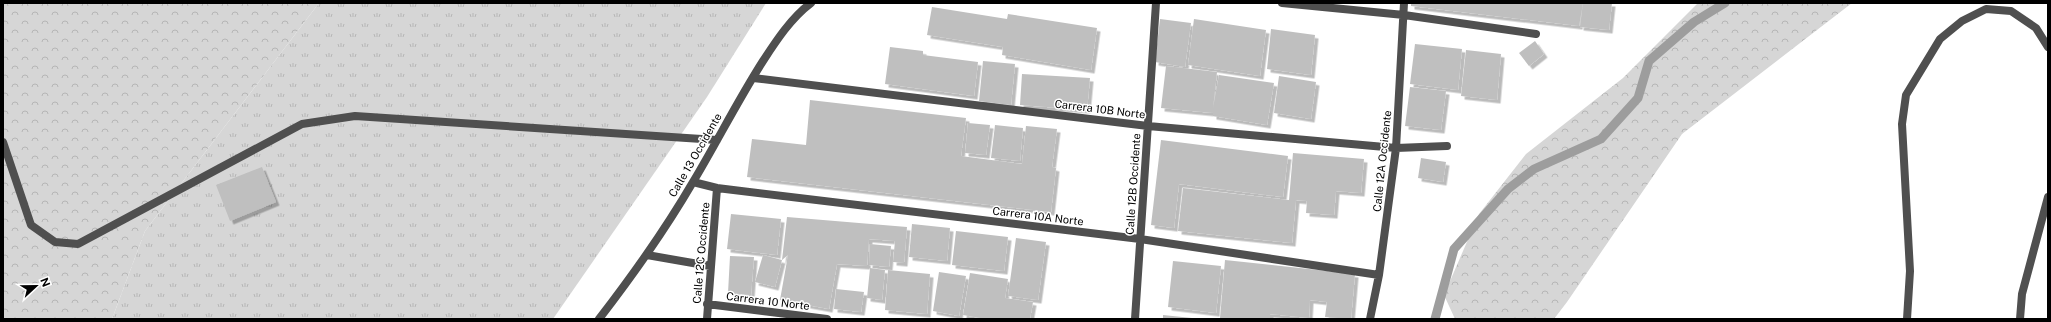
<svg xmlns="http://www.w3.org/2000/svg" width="2051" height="322" font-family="'Public Sans',sans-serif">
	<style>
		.grass { fill: url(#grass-tufts) }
		.forest { fill: url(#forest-crowns) }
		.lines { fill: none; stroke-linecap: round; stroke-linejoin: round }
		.stream { stroke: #9d9d9d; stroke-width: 9 }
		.building { fill: #bfbfbf; filter: url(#shadow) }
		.street { stroke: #4f4f4f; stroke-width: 8 }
		.labels { text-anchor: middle; stroke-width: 3; stroke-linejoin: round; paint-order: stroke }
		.street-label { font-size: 11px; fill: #000; stroke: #fff }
	</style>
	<defs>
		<pattern id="grass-tufts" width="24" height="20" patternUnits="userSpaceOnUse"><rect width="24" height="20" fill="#d6d6d6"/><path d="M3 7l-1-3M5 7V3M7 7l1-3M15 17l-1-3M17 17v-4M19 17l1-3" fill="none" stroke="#b6b6b6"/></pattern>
		<pattern id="forest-crowns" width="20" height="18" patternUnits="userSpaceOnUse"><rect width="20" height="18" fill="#d6d6d6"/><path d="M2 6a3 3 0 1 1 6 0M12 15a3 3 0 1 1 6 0" fill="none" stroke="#b6b6b6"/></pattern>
		<filter id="shadow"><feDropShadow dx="3.5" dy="3.5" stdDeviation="0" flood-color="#0004"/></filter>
	</defs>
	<rect width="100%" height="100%" fill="#fff"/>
	<path class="grass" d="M319 3H766L707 97 553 319H112L145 231Z"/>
	<path class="forest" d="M3 3H319L145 231 112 319H3Z
		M1698 3H1852L1682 134 1567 302 1554 319H1455L1444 295 1479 214 1526 154 1623 78Z"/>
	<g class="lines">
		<path class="stream" d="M1435 319 1454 249 1508 189 1534 169 1601 139 1638 98 1649 61 1694 22 1725 3"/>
	</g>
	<path class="building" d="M1411 3H1583L1579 26 1411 6Z
		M1583 3H1612L1609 30 1580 27Z
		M932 7 1007 19 1008 14 1097 28 1091 70 1002 55 1003 47 927 35Z
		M1160 19 1191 23 1185 67 1155 62Z
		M1194 19 1266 30 1260 76 1188 65Z
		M1271 29 1315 35 1311 75 1267 69Z
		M1535 41 1544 54 1529 66 1519 53Z
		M1415 44 1462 49 1458 90 1410 84Z
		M890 47 923 51V55L978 62 974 96 885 84Z
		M1466 50 1501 54 1497 100 1461 96Z
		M983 61 1015 64 1011 105 979 101Z
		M1166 66 1217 72 1213 108 1219 75 1274 83 1267 125 1213 116V113L1161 108Z
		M1022 74 1090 78 1087 110 1020 105Z
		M1279 76 1316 82 1311 119 1274 113Z
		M1410 87 1446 91 1441 130 1405 126Z
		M810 100 966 118 961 156 1022 164 1026 126 1057 129 1052 167 1056 168 1051 212 747 177 752 139 806 145Z
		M968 123 990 125 986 155 965 153Z
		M995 125 1023 128 1020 161 991 158Z
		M1161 140 1288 156 1283 197 1179 184 1174 228 1151 225Z
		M1293 153 1364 159 1361 193 1336 191 1334 215 1306 213 1307 201 1296 200 1292 243 1178 231 1183 188 1289 200Z
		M1421 158 1446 162 1443 182 1418 178Z
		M262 167 276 202 230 221 216 185Z
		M731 214 781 219 777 255 727 249Z
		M787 217 907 227 904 263 893 262 895 241 869 239 867 266 837 264 829 309 780 300 788 255 782 260Z
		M912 224 950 228 947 261 909 257Z
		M956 231 1008 237 1004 271 952 265Z
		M1016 238 1046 242 1038 300 1008 296Z
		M870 244 891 246 889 267 869 265Z
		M763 255 782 260 775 287 755 282Z
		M730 256 754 257 751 295 728 293Z
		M1225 260 1355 274 1351 319 1325 317 1327 302 1310 300 1309 318 1270 314V319L1220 318Z
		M1173 261 1221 266 1216 313 1168 307Z
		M870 268 885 270 882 300 867 298Z
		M888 270 930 274 927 314 885 310Z
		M939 272 966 276 959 316 933 311Z
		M970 273 1008 279 1005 298 1033 302 1030 319H986L963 315Z
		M836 289 864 292 861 312 834 309Z
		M1163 315 1192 318 1191 319H1163Z"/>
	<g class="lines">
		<path class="street" d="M1282 3 1404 15 1536 34
			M753 78 1148 126 1396 148 1447 146
			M3 142 31 225 55 242 78 244 302 124 355 116 717 140
			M693 182 717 188 1140 239 1379 275
			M647 255 710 266
			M707 304 827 319
			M599 319C633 275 665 230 693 182 717 142 738 100 763 61 776 41 791 18 811 3
			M707 319 717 188
			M1135 319 1156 3
			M1370 319 1379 275 1396 148 1404 3
			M1907 319 1910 271 1902 124 1906 95 1940 39 1962 21 1986 9 2011 11 2036 28 2048 47
			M2020 319 2022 294 2048 197"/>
	</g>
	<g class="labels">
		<g class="street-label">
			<text transform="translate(1100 109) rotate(7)" y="4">Carrera 10B Norte</text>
			<text transform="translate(695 155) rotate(-60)" y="4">Calle 13 Occidente</text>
			<text transform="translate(1382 161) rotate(-84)" y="4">Calle 12A Occidente</text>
			<text transform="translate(1133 184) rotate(-86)" y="4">Calle 12B Occidente</text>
			<text transform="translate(1038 216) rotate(7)" y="4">Carrera 10A Norte</text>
			<text transform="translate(701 253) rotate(-85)" y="4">Calle 12C Occidente</text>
			<text transform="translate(768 301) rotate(7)" y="4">Carrera 10 Norte</text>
		</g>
	</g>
	<rect width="2051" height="322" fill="none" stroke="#000000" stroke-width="8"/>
	<g transform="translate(36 286) rotate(68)" stroke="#ffffff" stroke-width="3" paint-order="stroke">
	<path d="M0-3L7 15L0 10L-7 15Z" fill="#000000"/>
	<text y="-6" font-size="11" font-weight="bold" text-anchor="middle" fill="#000000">N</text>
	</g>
</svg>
